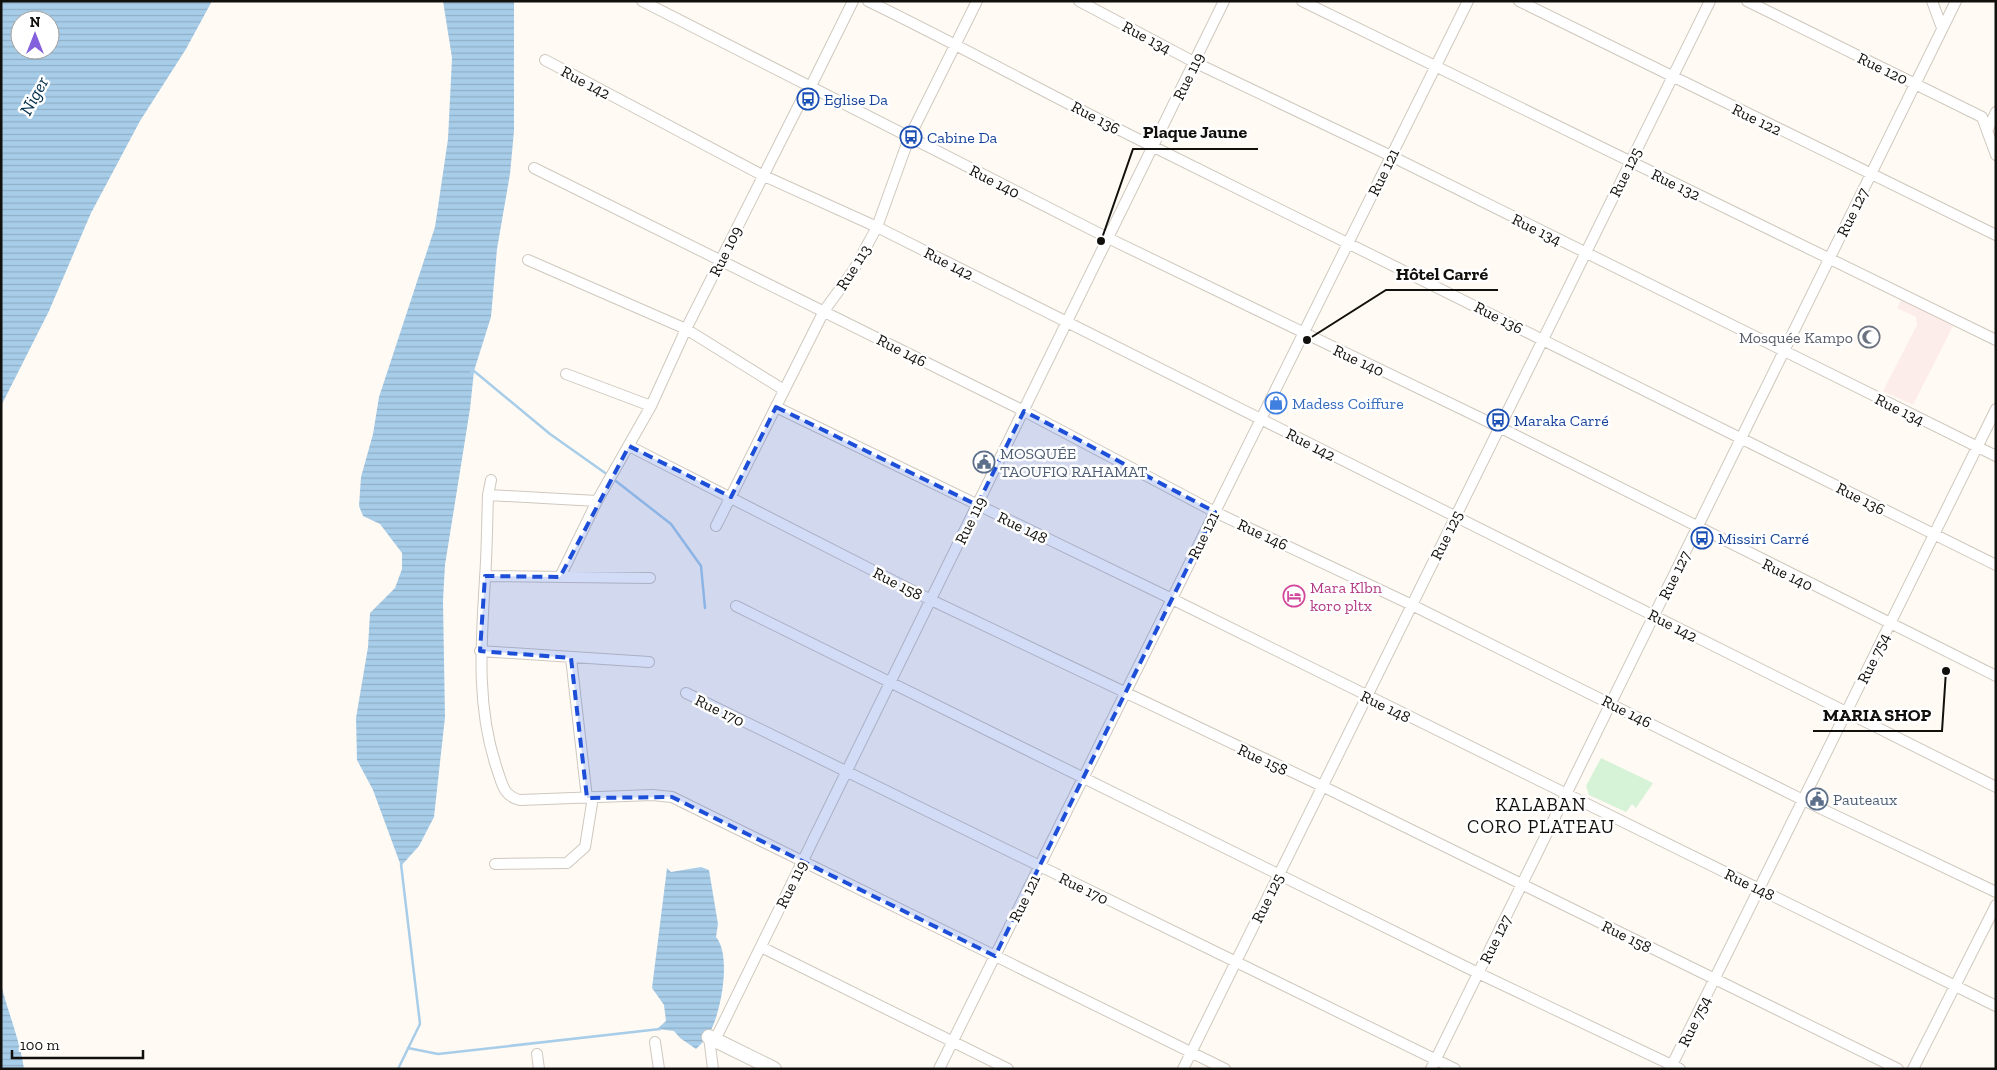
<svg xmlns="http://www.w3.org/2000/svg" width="1997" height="1070" font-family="'Zilla Slab',serif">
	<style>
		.commercial { fill: #fdedea }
		.park { fill: #d6f2d7 }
		.water { fill: url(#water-rules); fill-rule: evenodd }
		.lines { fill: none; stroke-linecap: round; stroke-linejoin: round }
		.stream { stroke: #a8cde9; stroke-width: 2.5 }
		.street-casing { stroke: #cfc8be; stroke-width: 12 }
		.secondary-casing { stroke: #cfc8be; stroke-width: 16 }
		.street { stroke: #fff; stroke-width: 10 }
		.secondary { stroke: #fff; stroke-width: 14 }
		.marked { fill: #1d4ed8; fill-opacity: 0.2; stroke: #1d4ed8; stroke-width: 4; stroke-dasharray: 10 6; stroke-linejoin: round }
		.labels { text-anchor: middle; stroke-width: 5; stroke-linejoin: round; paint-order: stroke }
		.street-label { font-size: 16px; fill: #12100c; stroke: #fff }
		.transit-label { font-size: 16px; fill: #164399; stroke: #fff; text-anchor: start }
		.worship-label { font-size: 16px; fill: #5b616d; stroke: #fff; text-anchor: end }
		.shop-label { font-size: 16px; fill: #366cbe; stroke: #fff; text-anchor: start }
		.service-label { font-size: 16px; fill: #4e5e75; stroke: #fff; text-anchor: start }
		.hotel-label { font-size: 16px; fill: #b23c85; stroke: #fff; text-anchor: start }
		.water-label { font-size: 18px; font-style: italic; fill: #002e4a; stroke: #fff }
		.quarter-label { font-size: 19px; letter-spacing: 1px; fill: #12100c; stroke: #fff }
		.leader { fill: none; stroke: #12100c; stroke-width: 2 }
		.callout-dot { fill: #12100c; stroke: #fff; stroke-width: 2 }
		.callout-label { font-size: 18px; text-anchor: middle; font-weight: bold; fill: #12100c; stroke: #fff; stroke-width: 5; stroke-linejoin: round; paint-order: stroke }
	</style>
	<defs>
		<pattern id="water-rules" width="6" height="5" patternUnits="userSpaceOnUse" patternTransform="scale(1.25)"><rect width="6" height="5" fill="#a8cde9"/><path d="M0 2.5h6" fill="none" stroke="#90afc7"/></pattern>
	</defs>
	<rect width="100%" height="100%" fill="#fffaf4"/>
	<path class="commercial" d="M1901 300 1953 326 1913 405 1883 391 1917 325 1916 317 1897 308Z"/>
	<path class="park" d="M1601 758 1653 783 1636 808 1632 804 1626 812 1589 795 1586 786Z"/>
	<path class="water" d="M1 1H212L186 49 140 121 91 213 49 311 1 406ZM20 20H50V50H20Z
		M443 1H514V131L510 174 497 249 491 317 474 371 470 409 445 565 443 601 445 717 434 817 419 846 401 866 373 790 357 760 356 718 368 647 370 613 395 588 402 569V553L380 524 363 516 359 506 361 477 373 434 379 397 435 227 448 139 452 58Z
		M701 867 709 870 718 924 716 937C732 956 721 1014 709 1034 706 1040 700 1045 696 1049L680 1038 674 1031 657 1029 666 1021 664 1005 652 988 667 868 671 872Z
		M1 984C8 1013 20 1040 24 1069H1Z"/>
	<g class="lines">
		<path class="stream" d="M471 372 474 371 550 434 608 475
			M612 478 671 524 701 566 705 608
			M408 1048 438 1054 660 1029
			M398 1069 420 1024 401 864"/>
		<g class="street-casing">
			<path id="street" d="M642 1 1108 238 1499 427 1996 676
				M868 1C965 48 1060 101 1156 148 1436 286 1716 425 1996 565
				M1079 1 1194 62 1391 156 1996 456
				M1302 1 1996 340
				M1519 1 1996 235
				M1747 1 1982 117 1996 155
				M1932 1 1942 28
				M545 60 762 175 877 227 1996 787
				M1987 131 1996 112
				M534 168 1024 411 1215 512 1412 605 1803 800 1996 892
				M528 260 686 329 784 390
				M566 374 651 406
				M776 407 1172 599 1996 1006
				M629 446 931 600 1322 786 1898 1069
				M488 495 491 480
				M597 501 488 495C487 523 487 551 485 579 481 644 476 707 497 769 502 783 503 796 520 800L652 795 672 797 1225 1069
				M716 526 824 311 853 271 877 227 909 138 977 1
				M485 576 650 578
				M560 577 597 501 651 406 686 329 807 89 810 88 853 1
				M736 606 1478 973 1680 1069
				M480 651 649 662
				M571 658 587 798
				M686 693 1455 1069
				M495 864 567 863 585 847 593 797
				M761 947 1008 1069
				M709 1037 713 1069
				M715 1040 1224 1
				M655 1042 659 1069
				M537 1054 539 1069
				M939 1069 1468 1
				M1183 1069 1710 1
				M1431 1069 1956 1
				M1670 1069 1996 409
				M1913 1069 1996 905"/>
		</g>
		<g class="secondary-casing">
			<path id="secondary" d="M709 1037 774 1069"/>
		</g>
		<use href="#street" class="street"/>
		<use href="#secondary" class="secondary"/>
	</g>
	<path class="marked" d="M776 407 977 505 1024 411 1215 512 995 956 672 797 587 798 571 658 480 651 485 576 560 577 629 446 731 497Z"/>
	<defs>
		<g id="bus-ring" transform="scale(1.125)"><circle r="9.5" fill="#fff" stroke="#1a4fb4" stroke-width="1.5"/><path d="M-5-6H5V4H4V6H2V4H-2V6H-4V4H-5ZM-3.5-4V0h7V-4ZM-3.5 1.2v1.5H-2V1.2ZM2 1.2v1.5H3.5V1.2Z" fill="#1a4fb4"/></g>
		<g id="mosque-ring" transform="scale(1.125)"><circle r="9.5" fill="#fff" stroke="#6b7280" stroke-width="1.5"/><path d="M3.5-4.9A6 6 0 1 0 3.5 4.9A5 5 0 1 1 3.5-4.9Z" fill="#6b7280"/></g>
		<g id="shop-ring" transform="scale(1.125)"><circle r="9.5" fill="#fff" stroke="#3f7fe0" stroke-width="1.5"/><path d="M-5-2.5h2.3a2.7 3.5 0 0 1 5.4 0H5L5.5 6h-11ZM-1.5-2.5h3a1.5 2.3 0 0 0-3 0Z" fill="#3f7fe0"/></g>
		<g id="civic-ring" transform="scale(1.125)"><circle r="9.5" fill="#fff" stroke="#5c6f8a" stroke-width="1.5"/><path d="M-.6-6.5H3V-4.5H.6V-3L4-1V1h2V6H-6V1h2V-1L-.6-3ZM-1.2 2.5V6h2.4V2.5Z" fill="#5c6f8a"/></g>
		<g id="hotel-ring" transform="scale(1.125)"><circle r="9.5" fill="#fff" stroke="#d1479c" stroke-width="1.5"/><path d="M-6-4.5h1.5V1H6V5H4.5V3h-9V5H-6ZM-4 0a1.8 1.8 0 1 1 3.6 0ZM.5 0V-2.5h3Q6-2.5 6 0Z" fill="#d1479c"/></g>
	</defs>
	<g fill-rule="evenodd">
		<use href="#bus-ring" x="808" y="99"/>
		<use href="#bus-ring" x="911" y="137"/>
		<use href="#mosque-ring" x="1869" y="337"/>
		<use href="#shop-ring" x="1276" y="403"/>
		<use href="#bus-ring" x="1498" y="420"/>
		<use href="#civic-ring" x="984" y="462"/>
		<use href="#bus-ring" x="1702" y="538"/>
		<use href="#hotel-ring" x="1294" y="596"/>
		<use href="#civic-ring" x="1817" y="799"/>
	</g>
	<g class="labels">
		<g class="street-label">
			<text transform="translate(1147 37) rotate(28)" y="6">Rue 134</text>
			<text transform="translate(1883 68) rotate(26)" y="6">Rue 120</text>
			<text transform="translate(1188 76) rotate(-64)" y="6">Rue 119</text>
			<text transform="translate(586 82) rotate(28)" y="6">Rue 142</text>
			<text transform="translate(1096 117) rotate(28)" y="6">Rue 136</text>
			<text transform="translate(1757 119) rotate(26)" y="6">Rue 122</text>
			<text transform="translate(1383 172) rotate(-64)" y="6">Rue 121</text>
			<text transform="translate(1625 172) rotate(-64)" y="6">Rue 125</text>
			<text transform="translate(995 181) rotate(27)" y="6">Rue 140</text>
			<text transform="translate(1676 184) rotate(26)" y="6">Rue 132</text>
			<text transform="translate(1852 212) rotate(-64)" y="6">Rue 127</text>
			<text transform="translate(1537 229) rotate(26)" y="6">Rue 134</text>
			<text transform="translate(725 251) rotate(-64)" y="6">Rue 109</text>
			<text transform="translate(949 263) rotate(27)" y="6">Rue 142</text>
			<text transform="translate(853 267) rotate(-58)" y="6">Rue 113</text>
			<text transform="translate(1499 317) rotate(27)" y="6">Rue 136</text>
			<text transform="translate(902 350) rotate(27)" y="6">Rue 146</text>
			<text transform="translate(1359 360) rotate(25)" y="6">Rue 140</text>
			<text transform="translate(1900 409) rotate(26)" y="6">Rue 134</text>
			<text transform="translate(1311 444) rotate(27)" y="6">Rue 142</text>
			<text transform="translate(1861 498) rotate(27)" y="6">Rue 136</text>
			<text transform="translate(970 520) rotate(-64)" y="6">Rue 119</text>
			<text transform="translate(1023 527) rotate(26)" y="6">Rue 148</text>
			<text transform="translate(1263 534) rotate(25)" y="6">Rue 146</text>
			<text transform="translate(1203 535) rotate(-64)" y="6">Rue 121</text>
			<text transform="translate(1446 535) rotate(-64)" y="6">Rue 125</text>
			<text transform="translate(1788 574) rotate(26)" y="6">Rue 140</text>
			<text transform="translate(1674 575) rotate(-64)" y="6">Rue 127</text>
			<text transform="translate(898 583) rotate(27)" y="6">Rue 158</text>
			<text transform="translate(1673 625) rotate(27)" y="6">Rue 142</text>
			<text transform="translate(1873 658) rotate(-64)" y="6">Rue 754</text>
			<text transform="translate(1386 706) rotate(26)" y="6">Rue 148</text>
			<text transform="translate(720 710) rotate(26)" y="6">Rue 170</text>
			<text transform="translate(1627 711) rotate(27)" y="6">Rue 146</text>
			<text transform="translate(1263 759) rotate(25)" y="6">Rue 158</text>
			<text transform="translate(791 884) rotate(-64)" y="6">Rue 119</text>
			<text transform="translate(1750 884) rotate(26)" y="6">Rue 148</text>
			<text transform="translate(1084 888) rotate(26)" y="6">Rue 170</text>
			<text transform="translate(1024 898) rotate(-64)" y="6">Rue 121</text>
			<text transform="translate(1267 898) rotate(-64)" y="6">Rue 125</text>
			<text transform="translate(1627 936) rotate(26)" y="6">Rue 158</text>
			<text transform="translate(1495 939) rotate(-64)" y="6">Rue 127</text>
			<text transform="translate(1694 1021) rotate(-64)" y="6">Rue 754</text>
		</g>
		<g class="transit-label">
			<text x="824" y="105">Eglise Da</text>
			<text x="927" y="143">Cabine Da</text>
			<text x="1514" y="426">Maraka Carré</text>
			<text x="1718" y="544">Missiri Carré</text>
		</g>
		<g class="worship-label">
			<text x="1853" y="343">Mosquée Kampo</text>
		</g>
		<g class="shop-label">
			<text x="1292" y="409">Madess Coiffure</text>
		</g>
		<g class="service-label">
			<text x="1000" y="459">MOSQUÉE<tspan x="1000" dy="18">TAOUFIQ RAHAMAT</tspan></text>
			<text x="1833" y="805">Pauteaux</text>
		</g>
		<g class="hotel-label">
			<text x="1310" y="593">Mara Klbn<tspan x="1310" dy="18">koro pltx</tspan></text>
		</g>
		<g class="water-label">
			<text transform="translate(34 96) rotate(-62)" y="6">Niger</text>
		</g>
		<g class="quarter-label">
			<text x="1541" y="811">KALABAN<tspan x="1541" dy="22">CORO PLATEAU</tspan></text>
		</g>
	</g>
	<path class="leader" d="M1101 241L1133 149H1258M1307 340L1386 290H1498M1946 671L1942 731H1813"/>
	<g class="callout-dot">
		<circle cx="1101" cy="241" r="5"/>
		<circle cx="1307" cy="340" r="5"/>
		<circle cx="1946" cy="671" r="5"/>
	</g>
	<g class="callout-label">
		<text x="1195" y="138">Plaque Jaune</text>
		<text x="1442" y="280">Hôtel Carré</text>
		<text x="1877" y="721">MARIA SHOP</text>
	</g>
	<rect width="1997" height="1070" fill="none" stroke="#12100c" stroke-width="5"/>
	<g transform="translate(35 35)"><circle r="24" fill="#ffffff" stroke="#a09f9e"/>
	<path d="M0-4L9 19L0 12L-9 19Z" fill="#8361dc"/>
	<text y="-8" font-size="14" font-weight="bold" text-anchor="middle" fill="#12100c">N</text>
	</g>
	<path d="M12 1050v8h131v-8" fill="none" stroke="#12100c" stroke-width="2.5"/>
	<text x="20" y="1050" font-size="15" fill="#12100c" stroke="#ffffff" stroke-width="4" paint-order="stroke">100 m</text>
</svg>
